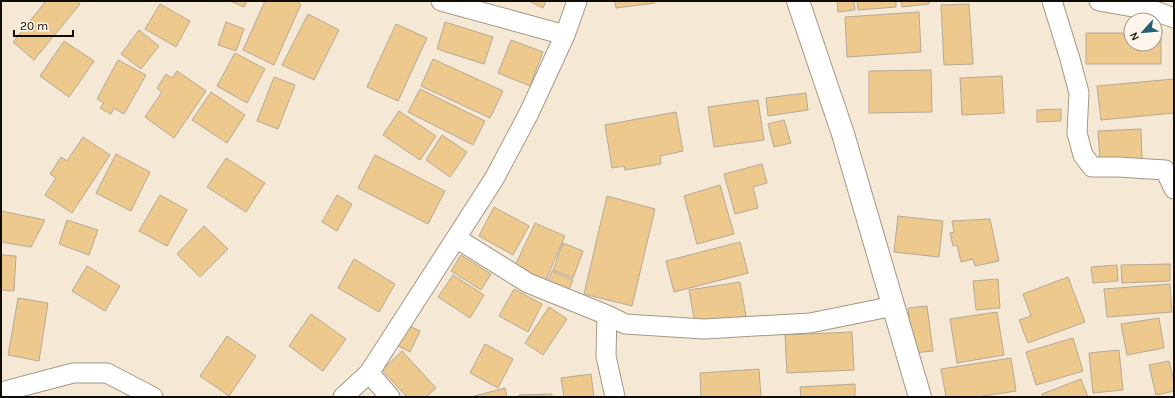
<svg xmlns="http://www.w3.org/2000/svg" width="1175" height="398" font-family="Karla,sans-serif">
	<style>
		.building { fill: #eec98d; stroke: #b6a996 }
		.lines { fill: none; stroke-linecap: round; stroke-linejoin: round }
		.minor-casing { stroke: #a49885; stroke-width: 21 }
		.tertiary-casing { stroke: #a49885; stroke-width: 24 }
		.minor { stroke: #fff; stroke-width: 19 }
		.tertiary { stroke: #fff; stroke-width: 22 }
	</style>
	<rect width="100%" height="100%" fill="#f5e8d4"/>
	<path class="building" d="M46 1H76L80 4 34 60 13 42Z
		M230 1H247L244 7Z
		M265 1H295L301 4 274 65 243 50Z
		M529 1H546L543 8Z
		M615 1H655V3L616 8Z
		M837 1H854L855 10 838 12Z
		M857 1H896V7L858 10Z
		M901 1H929V4L902 7Z
		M160 4 190 21 176 47 145 29Z
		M969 4 973 64 944 65 941 5Z
		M919 12 921 52 847 57 845 17Z
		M308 14 339 30 314 80 282 65Z
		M226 22 244 29 236 51 218 45Z
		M445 22 493 37 484 64 437 49Z
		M396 24 427 38 398 101 367 87Z
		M139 30 159 46 141 69 121 54Z
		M1086 33H1131V44H1155V33H1161V64H1086Z
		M511 40 543 52 530 86 498 73Z
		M64 41 94 61 69 97 40 76Z
		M235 53 265 69 247 103 217 86Z
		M433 59 503 91 490 118 421 86Z
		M118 60 146 75 124 114 114 108 111 114 100 108 104 103 97 99Z
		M931 70 932 112 869 113V71Z
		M177 71 206 91 174 138 145 117 162 92 157 88 166 74 172 78Z
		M1002 76 1004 113 962 115 960 78Z
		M274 77 295 85 278 129 257 121Z
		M1174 79V113L1101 120 1097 86Z
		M420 89 485 121 473 145 408 112Z
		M211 92 245 115 227 143 192 120Z
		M806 93 808 110 768 116 766 98Z
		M758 100 764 140 714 147 708 107Z
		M1061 109V121L1037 122V110Z
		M399 111 436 136 420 160 383 135Z
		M676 112 683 151 660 156 661 164 625 170 624 166 612 168 605 125Z
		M784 120 791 143 774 147 768 124Z
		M1141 129 1142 159 1100 161 1098 131Z
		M442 135 467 152 450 177 426 160Z
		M83 137 110 155 72 213 45 195 56 178 50 174 61 157 67 161Z
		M116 154 150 172 131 211 96 193Z
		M375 155 445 191 428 224 358 188Z
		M226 158 265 183 246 212 207 187Z
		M762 164 767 183 753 187 758 208 735 214 724 174Z
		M720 185 734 234 697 244 684 196Z
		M160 195 187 210 167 246 139 231Z
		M337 195 352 204 337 231 322 222Z
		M607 196 655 209 632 306 584 294Z
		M494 207 529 226 513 255 479 236Z
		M1 211 45 220 31 247 1 242Z
		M898 216 943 221 939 257 894 252Z
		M990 219 999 261 975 266 973 259 961 262 957 245 953 246 950 233 954 232 952 221Z
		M67 220 98 230 89 255 59 244Z
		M535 223 565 236 545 282 514 268Z
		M204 226 228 249 200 277 177 254Z
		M740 242 748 273 674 292 666 261Z
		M563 243 583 251 573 278 553 270Z
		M1 255 16 256 14 291 1 290Z
		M461 255 491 274 481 290 451 271Z
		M354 259 395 284 379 312 338 288Z
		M1170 264V281L1122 283 1121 265Z
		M1117 265 1118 281 1093 283 1091 267Z
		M87 266 120 286 105 311 72 291Z
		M552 271 573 280 568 292 547 283Z
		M453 275 484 295 470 318 438 297Z
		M1068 277 1085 322 1028 343 1019 320 1031 316 1023 294Z
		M998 279 1000 308 976 310 973 281Z
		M740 282 746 316 695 324 689 290Z
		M1170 284 1172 312 1107 317 1104 289Z
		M514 289 542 304 528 332 499 316Z
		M18 298 48 303 39 361 8 355Z
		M927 306 933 351 914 353 908 308Z
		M549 307 567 319 543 355 525 343Z
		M997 312 1004 355 957 363 950 319Z
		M311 314 346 339 323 371 289 346Z
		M1159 318 1164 348 1127 355 1121 324Z
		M407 325 420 331 410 352 396 345Z
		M852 332 854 370 787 373 785 335Z
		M227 336 256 356 229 396 200 376Z
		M1073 338 1083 371 1036 385 1026 352Z
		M485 344 513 359 498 388 470 373Z
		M1119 350 1123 390 1093 393 1089 353Z
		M402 351 436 388 426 397H407L382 370Z
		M1011 358 1016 391 977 397H946L941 369Z
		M1169 361 1174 381V391L1156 395 1149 365Z
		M759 369 761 397H701L700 373Z
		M591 374 594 397H564L561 378Z
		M1081 379 1088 397H1043L1042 394Z
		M855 384V397H801L800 387Z
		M505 388 507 397H471Z
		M552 394V397H519V395Z"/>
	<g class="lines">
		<g class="minor-casing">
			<path id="minor" d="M441 1 565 35
				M1052 1 1070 59 1079 93 1077 133 1083 155 1092 167H1118L1165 170 1174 189
				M1099 1 1155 11 1174 18
				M456 238 528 283 607 315 625 324 704 329 810 323 894 306
				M607 315 606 356 615 397
				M369 373 390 397
				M1 392 73 373H107L153 397
				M343 397 369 373 494 179 529 113 565 35 577 1"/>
		</g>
		<g class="tertiary-casing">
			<path id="tertiary" d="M798 1 843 134 920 397"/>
		</g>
		<use href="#minor" class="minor"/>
		<use href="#tertiary" class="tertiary"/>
	</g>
	<rect width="1175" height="398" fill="none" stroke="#100c06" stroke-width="4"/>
	<g transform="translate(1143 32) rotate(243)"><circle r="19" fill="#fef6ea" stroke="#9f988f"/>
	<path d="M0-3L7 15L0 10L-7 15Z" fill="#245e77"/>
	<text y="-6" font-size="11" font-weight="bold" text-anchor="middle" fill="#100c06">N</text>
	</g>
	<path d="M14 30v6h59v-6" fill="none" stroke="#100c06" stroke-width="2"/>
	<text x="20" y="30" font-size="12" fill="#100c06" stroke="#fef6ea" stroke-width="3" paint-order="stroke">20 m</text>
</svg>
